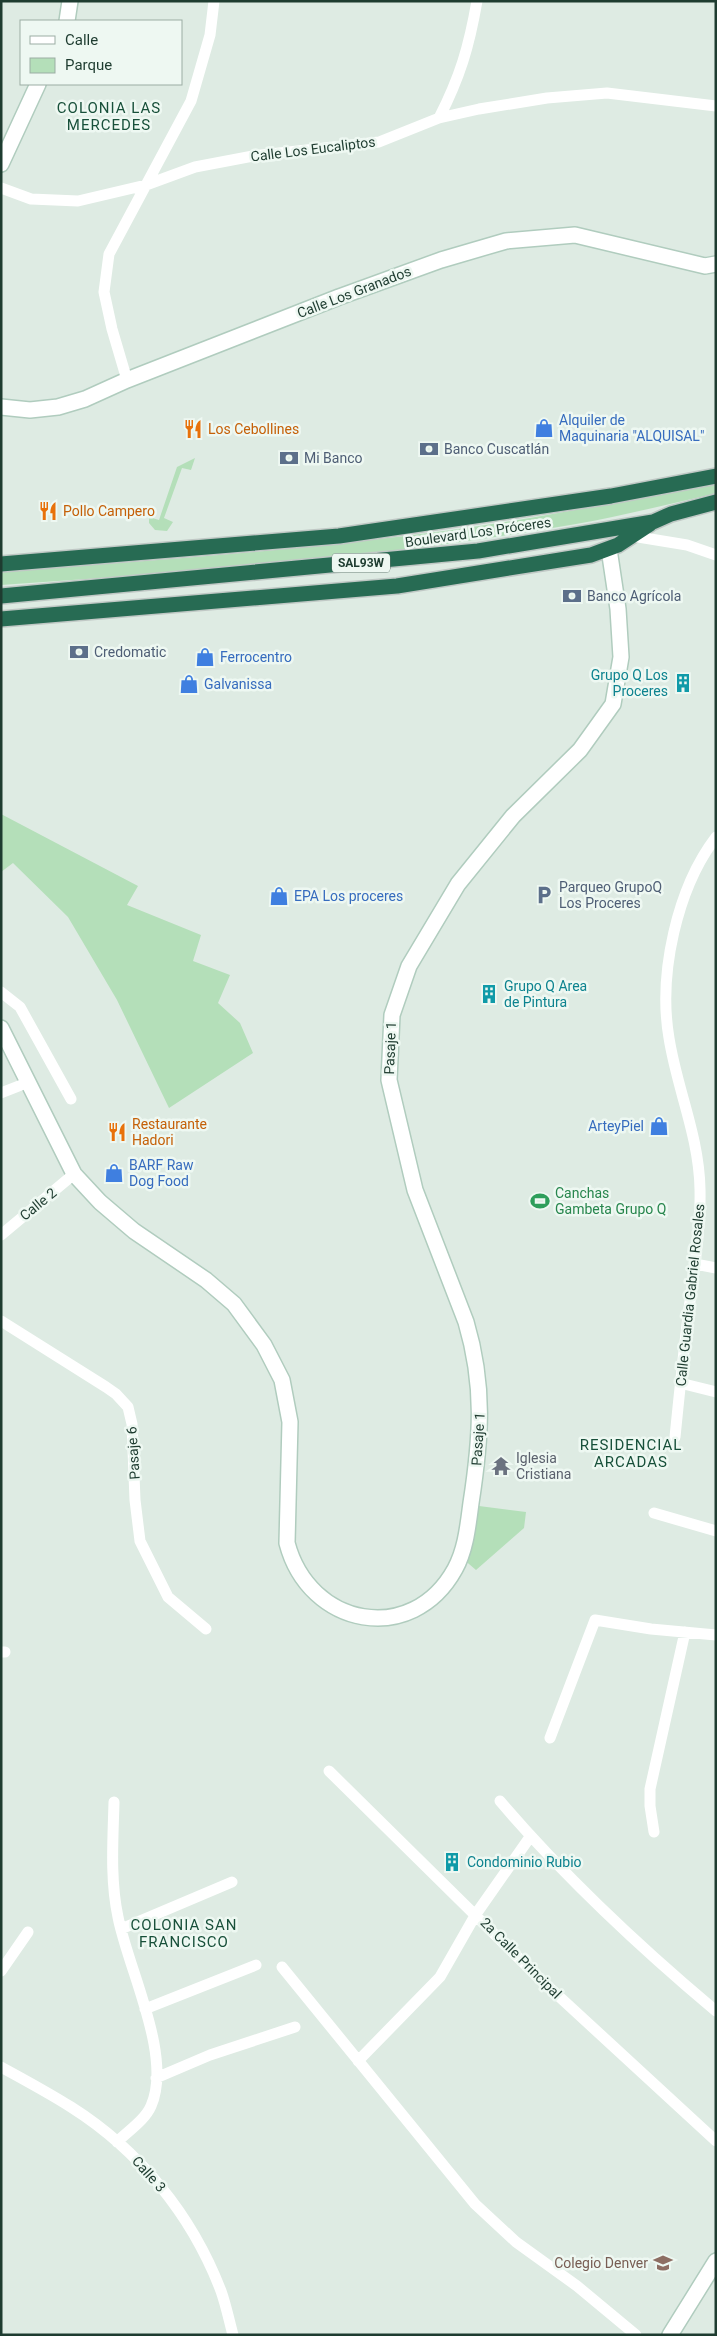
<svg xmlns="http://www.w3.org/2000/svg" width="717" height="2336" font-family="Roboto,sans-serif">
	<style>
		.green { fill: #b4dfb9 }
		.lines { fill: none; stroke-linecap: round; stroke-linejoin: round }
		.secondary-casing { stroke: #b0ccbe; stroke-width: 18 }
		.highway-casing { stroke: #c0c8c5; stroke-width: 18 }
		.street { stroke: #fff; stroke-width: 11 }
		.secondary { stroke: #fff; stroke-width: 15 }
		.highway { stroke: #276b53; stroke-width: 15 }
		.labels { text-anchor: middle; stroke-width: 5; stroke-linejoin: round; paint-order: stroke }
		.shield { fill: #eef8f2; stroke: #5c746a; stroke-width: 1 }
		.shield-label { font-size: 12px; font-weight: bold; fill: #1e3c30 }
		.street-label { font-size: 14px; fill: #1e3c30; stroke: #eef8f2 }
		.shop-label { font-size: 14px; fill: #366cbe; stroke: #eef8f2; text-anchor: start }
		.food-label { font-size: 14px; fill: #c56008; stroke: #eef8f2; text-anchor: start }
		.service-label { font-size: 14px; fill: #4e5e75; stroke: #eef8f2; text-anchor: start }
		.culture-label { font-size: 14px; fill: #0d838f; stroke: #eef8f2; text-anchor: start }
		.leisure-label { font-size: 14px; fill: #27864d; stroke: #eef8f2; text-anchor: start }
		.worship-label { font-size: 14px; fill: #5b616d; stroke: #eef8f2; text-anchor: start }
		.education-label { font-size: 14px; fill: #785e54; stroke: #eef8f2; text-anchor: end }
		.neighbourhood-label { font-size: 15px; letter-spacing: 1px; fill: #18503a; stroke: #eef8f2 }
	</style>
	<rect width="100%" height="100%" fill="#deebe3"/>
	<path class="green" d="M195 458 191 470 182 468 164 518 173 522 167 531 155 530 149 523V517L159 520 177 467Z
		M716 482V493L709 495C665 505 621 516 576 524 386 557 194 572 1 585V571C152 561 303 550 452 530 541 518 628 500 716 482Z
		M1 814 138 886 127 905 201 935 193 961 230 975 218 1003 240 1023 253 1053 169 1108 117 1000 68 917 13 863 1 872Z
		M479 1506 526 1512 524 1528 476 1570 462 1558 471 1538Z"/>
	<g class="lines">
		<g class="secondary-casing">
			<path id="secondary" d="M67 21 70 1
				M1 164 38 84
				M1 407 30 410 58 407 85 399 127 380 339 297 441 260 506 241 575 235 705 266 716 264
				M1 1028 74 1174 100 1202 134 1231 206 1280 234 1304 264 1345 282 1380 290 1422 287 1543C309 1627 412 1647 455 1569 466 1549 468 1525 471 1503 481 1438 485 1386 466 1322L415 1190 389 1080 392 1015 409 966 458 884 513 816 580 750 613 704 621 657 618 609 609 549
				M670 2335 716 2261"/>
		</g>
		<g class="highway-casing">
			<path id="highway" d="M1 564 339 536 611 496 716 476
				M1 596 478 551 653 522 671 514 716 502
				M1 619 397 586 591 555 618 545 650 524"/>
		</g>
		<path class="street" d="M439 118C460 77 469 47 477 1
			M1 188 31 199 78 201 146 185 195 167 253 156 379 142 439 118 479 109 547 98 607 93 716 106
			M127 380 112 329 104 292 109 254 191 101 210 35 214 1
			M632 536 687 545 716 555
			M1 992 20 1007 71 1099
			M1 1093 29 1082
			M1 1235 74 1174
			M695 1264 716 1268
			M1 1321 106 1387 116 1394 128 1407 132 1424 135 1500 140 1541 168 1597 206 1629
			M680 1383 716 1392
			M675 1437C679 1397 683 1357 688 1317 693 1275 701 1231 700 1189 699 1136 677 1089 669 1038 658 974 677 888 716 837
			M654 1513 716 1531
			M1 1652H5
			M550 1738 595 1620 651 1629 716 1635
			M329 1771 539 1978 716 2141
			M500 1801C564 1876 641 1948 716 2011
			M114 1802C113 1840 110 1879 118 1917 128 1969 173 2056 151 2106 145 2120 128 2131 117 2142
			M654 1832 650 1806V1789L685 1632
			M121 1929 232 1882
			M282 1967 475 2204 516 2242 577 2286 636 2335
			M1 1971 28 1932
			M145 2009 256 1965
			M358 2061 440 1977 476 1914 530 1837
			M1 2067C25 2080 49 2093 71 2107 139 2150 192 2215 221 2291 226 2305 229 2320 233 2335
			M156 2078 210 2055 295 2027"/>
		<use href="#secondary" class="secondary"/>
		<use href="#highway" class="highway"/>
	</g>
	<defs>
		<g id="shop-bare" transform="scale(1.5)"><path d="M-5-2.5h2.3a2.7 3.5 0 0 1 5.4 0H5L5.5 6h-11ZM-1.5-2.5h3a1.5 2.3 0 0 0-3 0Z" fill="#3f7fe0" stroke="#eef8f2" stroke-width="2.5" paint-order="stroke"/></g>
		<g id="restaurant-bare" transform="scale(1.5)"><path d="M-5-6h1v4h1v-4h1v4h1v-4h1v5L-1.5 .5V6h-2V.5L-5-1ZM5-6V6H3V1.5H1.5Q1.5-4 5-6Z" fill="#e8710a" stroke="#eef8f2" stroke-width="2.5" paint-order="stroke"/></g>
		<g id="bank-bare" transform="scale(1.5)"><path d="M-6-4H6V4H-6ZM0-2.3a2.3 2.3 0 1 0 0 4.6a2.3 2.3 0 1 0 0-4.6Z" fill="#5c6f8a" stroke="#eef8f2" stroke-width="2.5" paint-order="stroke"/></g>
		<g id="building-bare" transform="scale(1.5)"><path d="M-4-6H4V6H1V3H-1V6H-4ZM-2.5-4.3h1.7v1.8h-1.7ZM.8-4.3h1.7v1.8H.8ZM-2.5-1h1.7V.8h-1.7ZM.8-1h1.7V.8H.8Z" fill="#0f9aa8" stroke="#eef8f2" stroke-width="2.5" paint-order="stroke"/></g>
		<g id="parking-bare" transform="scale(1.5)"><path d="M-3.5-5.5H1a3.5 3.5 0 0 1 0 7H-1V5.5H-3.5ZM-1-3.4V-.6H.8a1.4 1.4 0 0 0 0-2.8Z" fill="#5c6f8a" stroke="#eef8f2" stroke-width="2.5" paint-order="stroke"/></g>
		<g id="stadium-bare" transform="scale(1.5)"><path d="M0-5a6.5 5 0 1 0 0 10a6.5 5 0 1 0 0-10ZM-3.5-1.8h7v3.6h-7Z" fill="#2e9e5b" stroke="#eef8f2" stroke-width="2.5" paint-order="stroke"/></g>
		<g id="temple-bare" transform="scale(1.5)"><path d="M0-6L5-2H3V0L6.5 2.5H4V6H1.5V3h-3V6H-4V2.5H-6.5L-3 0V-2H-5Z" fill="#6b7280" stroke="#eef8f2" stroke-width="2.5" paint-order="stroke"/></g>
		<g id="school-bare" transform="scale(1.5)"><path d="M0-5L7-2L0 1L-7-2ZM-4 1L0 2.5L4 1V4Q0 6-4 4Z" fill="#8d6e63" stroke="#eef8f2" stroke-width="2.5" paint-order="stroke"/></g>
	</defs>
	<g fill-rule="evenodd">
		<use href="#shop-bare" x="544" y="428"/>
		<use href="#restaurant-bare" x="193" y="429"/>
		<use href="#bank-bare" x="429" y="449"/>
		<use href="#bank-bare" x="289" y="458"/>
		<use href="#restaurant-bare" x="48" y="511"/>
		<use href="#bank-bare" x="572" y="596"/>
		<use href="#bank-bare" x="79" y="652"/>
		<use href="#shop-bare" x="205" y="657"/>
		<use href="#building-bare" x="683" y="683"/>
		<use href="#shop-bare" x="189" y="684"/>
		<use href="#parking-bare" x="544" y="895"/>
		<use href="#shop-bare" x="279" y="896"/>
		<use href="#building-bare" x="489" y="994"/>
		<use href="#shop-bare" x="659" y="1126"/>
		<use href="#restaurant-bare" x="117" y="1132"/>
		<use href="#shop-bare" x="114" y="1173"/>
		<use href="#stadium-bare" x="540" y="1201"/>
		<use href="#temple-bare" x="501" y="1466"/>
		<use href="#building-bare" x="452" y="1862"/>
		<use href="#school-bare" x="663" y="2263"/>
	</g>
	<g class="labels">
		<rect class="shield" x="332" y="553.5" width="58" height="19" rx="4"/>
		<g class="shield-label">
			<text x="361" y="567">SAL93W</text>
		</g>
		<g class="street-label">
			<text transform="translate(313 149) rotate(-7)" y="5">Calle Los Eucaliptos</text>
			<text transform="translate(354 292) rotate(-21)" y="5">Calle Los Granados</text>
			<text transform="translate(478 532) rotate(-8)" y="5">Boulevard Los Próceres</text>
			<text transform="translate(390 1048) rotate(-88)" y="5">Pasaje 1</text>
			<text transform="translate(38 1204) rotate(-39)" y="5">Calle 2</text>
			<text transform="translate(690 1295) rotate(-84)" y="5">Calle Guardia Gabriel Rosales</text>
			<text transform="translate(478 1439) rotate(-86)" y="5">Pasaje 1</text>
			<text transform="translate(133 1453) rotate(-94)" y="5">Pasaje 6</text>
			<text transform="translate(521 1958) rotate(45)" y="5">2a Calle Principal</text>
			<text transform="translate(149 2174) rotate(48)" y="5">Calle 3</text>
		</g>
		<g class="shop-label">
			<text x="559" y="425">Alquiler de<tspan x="559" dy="16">Maquinaria "ALQUISAL"</tspan></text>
			<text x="220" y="662">Ferrocentro</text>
			<text x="204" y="689">Galvanissa</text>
			<text x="294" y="901">EPA Los proceres</text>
			<text x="644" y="1131" text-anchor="end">ArteyPiel</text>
			<text x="129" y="1170">BARF Raw<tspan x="129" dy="16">Dog Food</tspan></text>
		</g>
		<g class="food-label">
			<text x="208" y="434">Los Cebollines</text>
			<text x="63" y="516">Pollo Campero</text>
			<text x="132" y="1129">Restaurante<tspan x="132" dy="16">Hadori</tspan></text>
		</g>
		<g class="service-label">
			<text x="444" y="454">Banco Cuscatlán</text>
			<text x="304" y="463">Mi Banco</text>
			<text x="587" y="601">Banco Agrícola</text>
			<text x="94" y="657">Credomatic</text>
			<text x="559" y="892">Parqueo GrupoQ<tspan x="559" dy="16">Los Proceres</tspan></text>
		</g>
		<g class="culture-label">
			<text x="668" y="680" text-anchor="end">Grupo Q Los<tspan x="668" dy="16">Proceres</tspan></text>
			<text x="504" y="991">Grupo Q Area<tspan x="504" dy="16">de Pintura</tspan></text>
			<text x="467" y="1867">Condominio Rubio</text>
		</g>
		<g class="leisure-label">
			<text x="555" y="1198">Canchas<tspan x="555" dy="16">Gambeta Grupo Q</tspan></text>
		</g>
		<g class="worship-label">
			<text x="516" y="1463">Iglesia<tspan x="516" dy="16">Cristiana</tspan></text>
		</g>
		<g class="education-label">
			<text x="648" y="2268">Colegio Denver</text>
		</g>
		<g class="neighbourhood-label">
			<text x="109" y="113">COLONIA LAS<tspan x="109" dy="17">MERCEDES</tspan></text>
			<text x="631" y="1450">RESIDENCIAL<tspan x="631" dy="17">ARCADAS</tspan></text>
			<text x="184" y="1930">COLONIA SAN<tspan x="184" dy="17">FRANCISCO</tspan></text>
		</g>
	</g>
	<rect width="717" height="2336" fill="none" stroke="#1e3c30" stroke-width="5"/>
	<rect x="20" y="20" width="162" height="65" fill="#eef8f2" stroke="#9bada4"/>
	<rect x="30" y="36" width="25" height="8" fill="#ffffff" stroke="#9bada4"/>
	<text x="65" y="45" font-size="15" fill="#1e3c30">Calle</text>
	<rect x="30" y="58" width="25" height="15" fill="#b4dfb9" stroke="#9bada4"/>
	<text x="65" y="70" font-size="15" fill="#1e3c30">Parque</text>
</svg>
